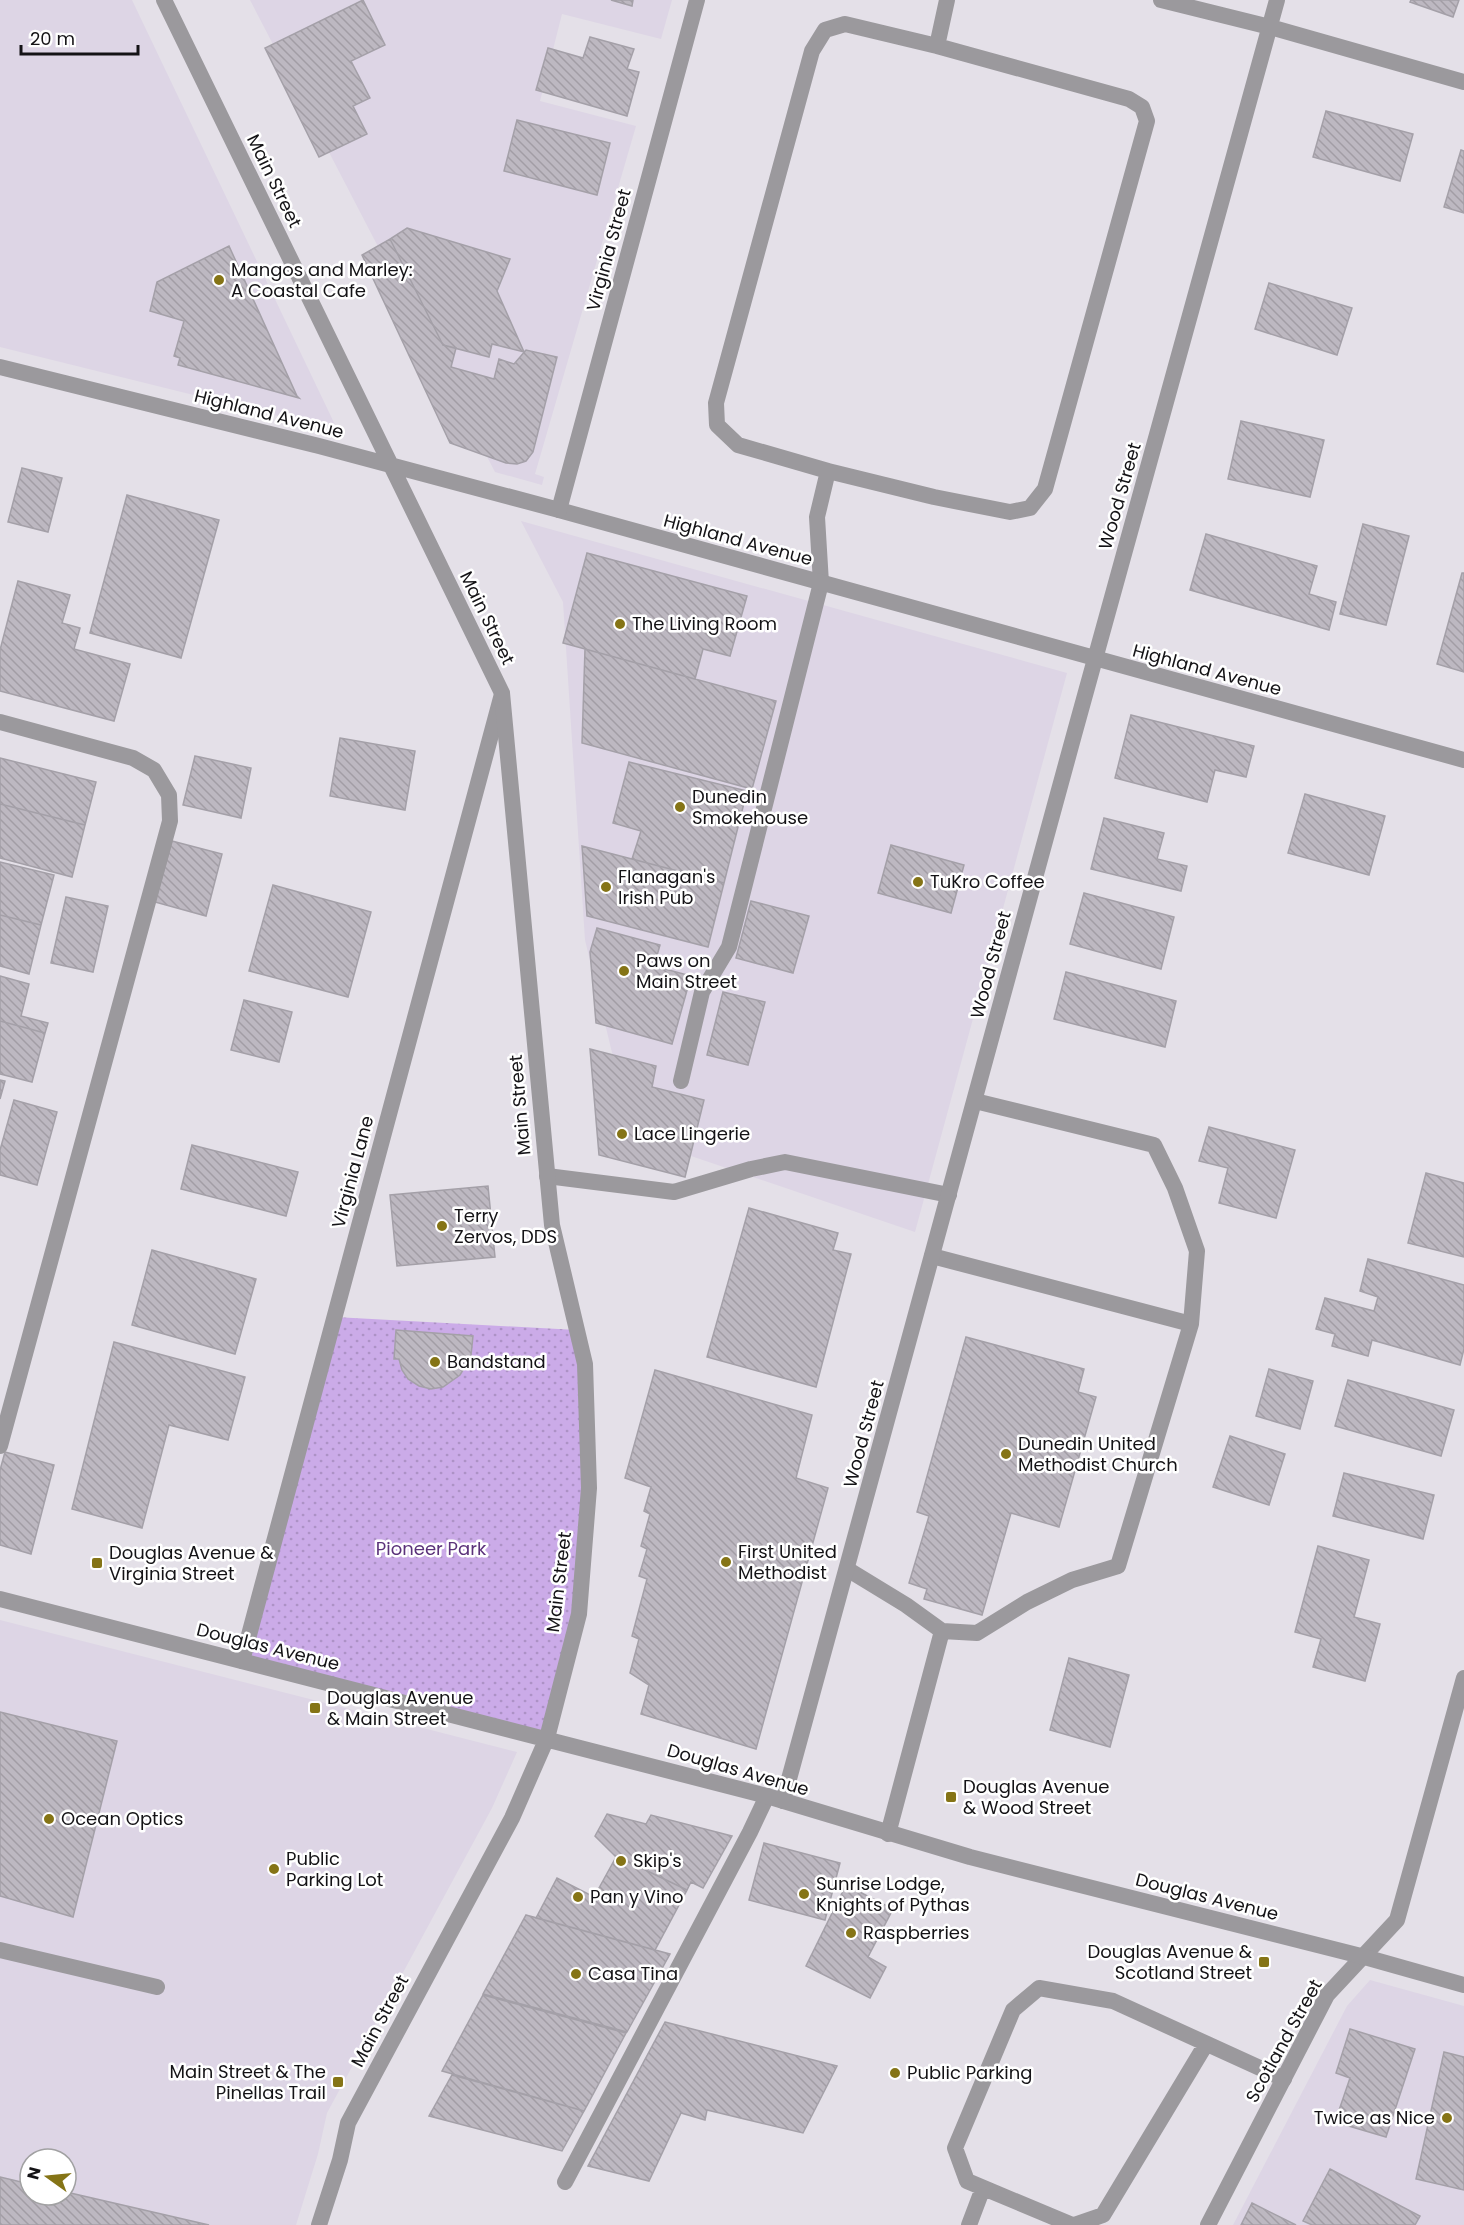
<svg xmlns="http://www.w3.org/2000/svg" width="1464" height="2225" font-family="Poppins,sans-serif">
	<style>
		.built { fill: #ddd5e5; fill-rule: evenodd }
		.grass { fill: url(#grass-dots) }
		.building { fill: url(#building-back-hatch); stroke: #a4a0a8; stroke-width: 1.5 }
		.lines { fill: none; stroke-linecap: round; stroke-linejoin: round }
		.service { stroke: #9b999d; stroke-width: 16 }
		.minor { stroke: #9b999d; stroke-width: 16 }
		.tertiary { stroke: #9b999d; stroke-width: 16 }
		.poi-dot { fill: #857416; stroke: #fff; stroke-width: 2 }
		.labels { text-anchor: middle; stroke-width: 5; stroke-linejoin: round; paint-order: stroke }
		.street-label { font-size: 18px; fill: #141316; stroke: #fff }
		.poi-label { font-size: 18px; fill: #141316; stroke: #fff; text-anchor: start }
		.park-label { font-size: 18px; fill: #5b327a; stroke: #fff }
	</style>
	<defs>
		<pattern id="grass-dots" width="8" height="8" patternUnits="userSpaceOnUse" patternTransform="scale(1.5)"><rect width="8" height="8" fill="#cbabe8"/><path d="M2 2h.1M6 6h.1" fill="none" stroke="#ad92c6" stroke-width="1.8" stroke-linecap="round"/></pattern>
		<pattern id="building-back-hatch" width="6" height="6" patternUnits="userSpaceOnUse" patternTransform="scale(1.5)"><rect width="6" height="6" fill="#bdb8c1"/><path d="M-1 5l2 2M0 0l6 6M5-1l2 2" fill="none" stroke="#a29da5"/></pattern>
	</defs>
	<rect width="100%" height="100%" fill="#e4e0e8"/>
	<path class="built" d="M0 0H132L338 431 0 347Z
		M250 0H672L661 39 562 14 540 101 636 126 535 474 544 477 542 485 495 472Z
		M521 521 1067 673 915 1232 632 1136 585 940 563 602Z
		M0 1620 517 1752 492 1808 327 2113 318 2154 296 2225H0ZM30 2159H66V2195H30Z
		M1370 1980 1464 2006V2225H1233L1347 2006Z"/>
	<path class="grass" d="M335 1317 577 1330 589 1488 579 1614 547 1738 242 1661Z"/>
	<path class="building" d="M363 0 385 45 351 61 370 98 353 106 367 134 319 157 265 48Z
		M611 0H633L632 6Z
		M1411 0H1459L1453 17 1410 2Z
		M590 37 634 49 627 69 639 72 627 116 536 90 548 48 583 58Z
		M1326 111 1413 134 1400 181 1313 157Z
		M517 120 610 143 597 195 504 171Z
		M1461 150 1464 151V213L1444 207Z
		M407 228 510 259 497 291 524 352 492 344 489 357 443 345 390 239Z
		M390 239 443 345 456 348 451 367 494 379 499 359 514 364 526 350 557 357 533 452 526 461 517 464 506 463 450 443 362 255Z
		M229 246 297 396 299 398 178 365 180 358 174 356 184 321 150 311 157 282Z
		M1269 283 1352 308 1337 355 1255 329Z
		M1241 421 1324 440 1310 497 1228 479Z
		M22 468 62 478 48 532 8 522Z
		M127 495 219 520 181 658 90 633Z
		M1363 524 1409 536 1386 625 1340 614Z
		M1206 534 1317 566 1309 594 1336 602 1329 630 1190 590Z
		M587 553 747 596 730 656 703 649 695 679 563 643Z
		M1462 573H1464V672L1437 664Z
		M18 581 70 595 62 623 80 628 74 649 130 664 114 721 0 691V650Z
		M585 649 776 701 752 789 582 743Z
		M1131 715 1254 746 1246 777 1215 770 1207 802 1115 778Z
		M340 738 415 751 405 810 330 796Z
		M195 756 251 768 241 818 183 805Z
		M0 758 96 782 85 825 0 804Z
		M629 762 747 791 724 883 632 859 641 831 613 823Z
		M1305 794 1385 816 1369 875 1288 853Z
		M0 804 85 825 72 877 0 858Z
		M1104 818 1164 833 1157 859 1187 866 1181 891 1091 869Z
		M172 841 222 854 206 916 155 902Z
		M891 845 964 865 951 913 878 893Z
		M582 846 724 883 708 947 587 916Z
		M0 862 54 875 41 925 0 915Z
		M273 885 371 912 348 997 249 971Z
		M1084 893 1174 917 1161 969 1070 944Z
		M66 897 108 906 93 972 51 963Z
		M751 901 809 916 793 973 736 958Z
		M0 915 41 925 29 974 0 966Z
		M597 928 660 945 654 966 691 976 672 1044 596 1023 590 952Z
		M1066 972 1176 1001 1165 1047 1054 1019Z
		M0 976 29 984 21 1016 48 1023 45 1033 0 1021Z
		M723 992 765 1002 748 1065 707 1055Z
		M244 1000 292 1012 279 1062 231 1050Z
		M0 1021 45 1033 32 1082 0 1074Z
		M590 1049 656 1066 652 1087 704 1100 685 1177 599 1155Z
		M0 1080 5 1081 0 1099Z
		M14 1100 57 1112 37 1185 0 1175V1150Z
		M1209 1127 1295 1150 1276 1218 1219 1203 1228 1168 1199 1161Z
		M192 1145 298 1172 286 1216 181 1189Z
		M1426 1173 1464 1183V1257L1408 1243Z
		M488 1186 495 1257 397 1266 390 1195Z
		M749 1208 838 1233 833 1250 851 1254 816 1387 707 1357Z
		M152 1250 256 1279 235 1354 132 1325Z
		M1368 1259 1464 1285V1349L1460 1365 1372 1340 1368 1356 1332 1346 1335 1334 1316 1329 1325 1298 1374 1311 1378 1297 1360 1291Z
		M396 1330 473 1336 470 1365H466L460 1375 443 1387 431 1389 419 1386 408 1379 402 1370 399 1359H394Z
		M966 1337 1084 1369 1078 1392 1096 1397 1059 1527 1011 1513 982 1615 924 1599 927 1589 909 1583 929 1516 917 1512Z
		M114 1342 245 1377 228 1440 169 1425 142 1528 72 1509Z
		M1269 1369 1313 1381 1300 1429 1256 1416Z
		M655 1370 812 1415 796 1478 828 1488 756 1749 641 1714 649 1685 630 1673 639 1639 632 1636 647 1579 639 1576 647 1549 641 1546 650 1514 644 1511 651 1487 625 1478Z
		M1348 1380 1454 1410 1441 1456 1335 1426Z
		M1230 1436 1285 1454 1269 1505 1213 1487Z
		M5 1452 54 1465 31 1554 0 1545V1470Z
		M1344 1473 1434 1495 1423 1539 1333 1516Z
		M1318 1546 1369 1560 1354 1617 1380 1624 1365 1681 1313 1667 1321 1639 1295 1632Z
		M1069 1658 1129 1675 1110 1747 1050 1730Z
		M0 1712 117 1741 73 1917 0 1896Z
		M607 1814 646 1824 651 1815 732 1836 703 1888 691 1882 687 1890 614 1855 595 1836Z
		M764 1843 840 1863 825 1920 749 1900Z
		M614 1855 687 1890 655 1950 536 1918 557 1878 594 1897 616 1857Z
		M846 1885 893 1909 868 1957 886 1967 870 1998 806 1966Z
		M526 1915 670 1954 627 2032 483 1994Z
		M483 1995 626 2033 584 2111 442 2071Z
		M665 2022 837 2066 803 2133 707 2110 705 2120 681 2113 649 2181 588 2166Z
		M1350 2029 1415 2049 1386 2137 1335 2122 1350 2078 1336 2073Z
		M1444 2052 1464 2057V2190L1416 2179Z
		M452 2075 584 2111 562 2151 429 2116Z
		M1330 2169 1420 2216 1415 2225H1312L1303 2221Z
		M0 2177 30 2184V2195H66V2192L209 2225H0Z
		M1252 2203 1296 2225H1241Z"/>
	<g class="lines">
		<path class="service" d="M828 471 934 497 1010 512 1030 508 1045 489 1147 121 1142 107 1129 99 937 46
			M0 722 133 758 154 770 169 795 170 821 0 1446
			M681 1081 702 992 729 947 821 583 817 517 828 471 738 445 717 425 716 403 812 51 825 30 845 24 937 46 947 0
			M547 1176 674 1192 751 1169 785 1162 949 1195
			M932 1256 1191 1324
			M847 1569 906 1605 942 1631 977 1633 1027 1602 1072 1580 1118 1566 1191 1324 1197 1251 1175 1188 1154 1145 975 1101
			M888 1834 942 1631
			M0 1950 157 1987
			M565 2182 750 1832 767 1796
			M969 2225 983 2188
			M1072 2225 967 2181 955 2148 1013 2010 1039 1988 1113 2001 1284 2079
			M1074 2225 1103 2215 1206 2044"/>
		<path class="minor" d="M1161 0 1270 27 1464 82
			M559 510 1464 760
			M242 1661 502 694
			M783 1801 1074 735 1277 0
			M1208 2225 1327 1995 1397 1920 1464 1678"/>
		<path class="tertiary" d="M164 0 502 693 552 1225 585 1364 589 1488 579 1614 547 1738 512 1818 348 2123 340 2160 319 2225
			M0 367 319 446 559 510 697 0
			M0 1599 767 1796 970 1857 1361 1956 1464 1985"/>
	</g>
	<g class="poi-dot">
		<circle cx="219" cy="280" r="6"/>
		<circle cx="620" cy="624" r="6"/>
		<circle cx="680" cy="807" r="6"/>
		<circle cx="918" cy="882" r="6"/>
		<circle cx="606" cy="887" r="6"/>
		<circle cx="624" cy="971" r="6"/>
		<circle cx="622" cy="1134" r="6"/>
		<circle cx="442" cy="1226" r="6"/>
		<circle cx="435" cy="1362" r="6"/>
		<circle cx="1006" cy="1454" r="6"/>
		<circle cx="726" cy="1562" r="6"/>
		<rect x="91" y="1557" width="12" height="12" rx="3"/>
		<rect x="309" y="1702" width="12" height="12" rx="3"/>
		<rect x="945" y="1791" width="12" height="12" rx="3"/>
		<circle cx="49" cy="1819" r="6"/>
		<circle cx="621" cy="1861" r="6"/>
		<circle cx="274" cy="1869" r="6"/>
		<circle cx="804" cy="1894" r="6"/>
		<circle cx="578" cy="1897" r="6"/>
		<circle cx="851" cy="1933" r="6"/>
		<rect x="1258" y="1956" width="12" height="12" rx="3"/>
		<circle cx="576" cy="1974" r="6"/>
		<circle cx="895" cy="2073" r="6"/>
		<rect x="332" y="2076" width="12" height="12" rx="3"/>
		<circle cx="1447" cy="2118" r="6"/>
	</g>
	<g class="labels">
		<g class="street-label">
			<text transform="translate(274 181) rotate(64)" y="6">Main Street</text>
			<text transform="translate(609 250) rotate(-75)" y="6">Virginia Street</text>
			<text transform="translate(269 414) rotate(14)" y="6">Highland Avenue</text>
			<text transform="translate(1120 496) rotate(-74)" y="6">Wood Street</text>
			<text transform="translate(738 540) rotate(15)" y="6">Highland Avenue</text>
			<text transform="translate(487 618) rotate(64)" y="6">Main Street</text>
			<text transform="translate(1207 670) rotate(15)" y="6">Highland Avenue</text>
			<text transform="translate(991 965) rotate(-75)" y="6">Wood Street</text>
			<text transform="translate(520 1105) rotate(-95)" y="6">Main Street</text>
			<text transform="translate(353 1172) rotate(-75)" y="6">Virginia Lane</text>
			<text transform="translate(864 1434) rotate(-75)" y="6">Wood Street</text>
			<text transform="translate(559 1582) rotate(-83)" y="6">Main Street</text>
			<text transform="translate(268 1647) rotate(14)" y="6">Douglas Avenue</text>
			<text transform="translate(738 1770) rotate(16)" y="6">Douglas Avenue</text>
			<text transform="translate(1207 1897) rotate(14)" y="6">Douglas Avenue</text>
			<text transform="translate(380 2021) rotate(-62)" y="6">Main Street</text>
			<text transform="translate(1284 2041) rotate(-61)" y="6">Scotland Street</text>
		</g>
		<g class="poi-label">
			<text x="231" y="276">Mangos and Marley:<tspan x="231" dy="21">A Coastal Cafe</tspan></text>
			<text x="632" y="630">The Living Room</text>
			<text x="692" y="803">Dunedin<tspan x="692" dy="21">Smokehouse</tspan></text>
			<text x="618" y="883">Flanagan's<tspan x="618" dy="21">Irish Pub</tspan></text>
			<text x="930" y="888">TuKro Coffee</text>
			<text x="636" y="967">Paws on<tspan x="636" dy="21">Main Street</tspan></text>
			<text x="634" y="1140">Lace Lingerie</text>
			<text x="454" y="1222">Terry<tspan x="454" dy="21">Zervos, DDS</tspan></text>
			<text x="447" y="1368">Bandstand</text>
			<text x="1018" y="1450">Dunedin United<tspan x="1018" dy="21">Methodist Church</tspan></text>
			<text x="738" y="1558">First United<tspan x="738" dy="21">Methodist</tspan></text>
			<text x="109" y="1559">Douglas Avenue &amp;<tspan x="109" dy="21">Virginia Street</tspan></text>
			<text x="327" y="1704">Douglas Avenue<tspan x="327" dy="21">&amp; Main Street</tspan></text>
			<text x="963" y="1793">Douglas Avenue<tspan x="963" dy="21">&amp; Wood Street</tspan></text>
			<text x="61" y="1825">Ocean Optics</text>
			<text x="286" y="1865">Public<tspan x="286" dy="21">Parking Lot</tspan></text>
			<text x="633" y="1867">Skip's</text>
			<text x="816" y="1890">Sunrise Lodge,<tspan x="816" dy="21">Knights of Pythas</tspan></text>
			<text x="590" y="1903">Pan y Vino</text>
			<text x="863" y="1939">Raspberries</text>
			<text x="1252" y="1958" text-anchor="end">Douglas Avenue &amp;<tspan x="1252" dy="21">Scotland Street</tspan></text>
			<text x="588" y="1980">Casa Tina</text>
			<text x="326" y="2078" text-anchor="end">Main Street &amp; The<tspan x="326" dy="21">Pinellas Trail</tspan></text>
			<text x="907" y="2079">Public Parking</text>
			<text x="1435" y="2124" text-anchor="end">Twice as Nice</text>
		</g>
		<g class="park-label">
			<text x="431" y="1555">Pioneer Park</text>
		</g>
	</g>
	<g transform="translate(48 2177) rotate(285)"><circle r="28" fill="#ffffff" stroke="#a1a1a2" stroke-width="1.5"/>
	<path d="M0-4.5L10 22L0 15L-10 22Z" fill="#857416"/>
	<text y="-9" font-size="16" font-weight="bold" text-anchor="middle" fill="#141316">N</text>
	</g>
	<path d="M21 45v9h117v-9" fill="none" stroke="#141316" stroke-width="3"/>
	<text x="30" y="45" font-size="18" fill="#141316" stroke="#ffffff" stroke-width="4.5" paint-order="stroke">20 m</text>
</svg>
